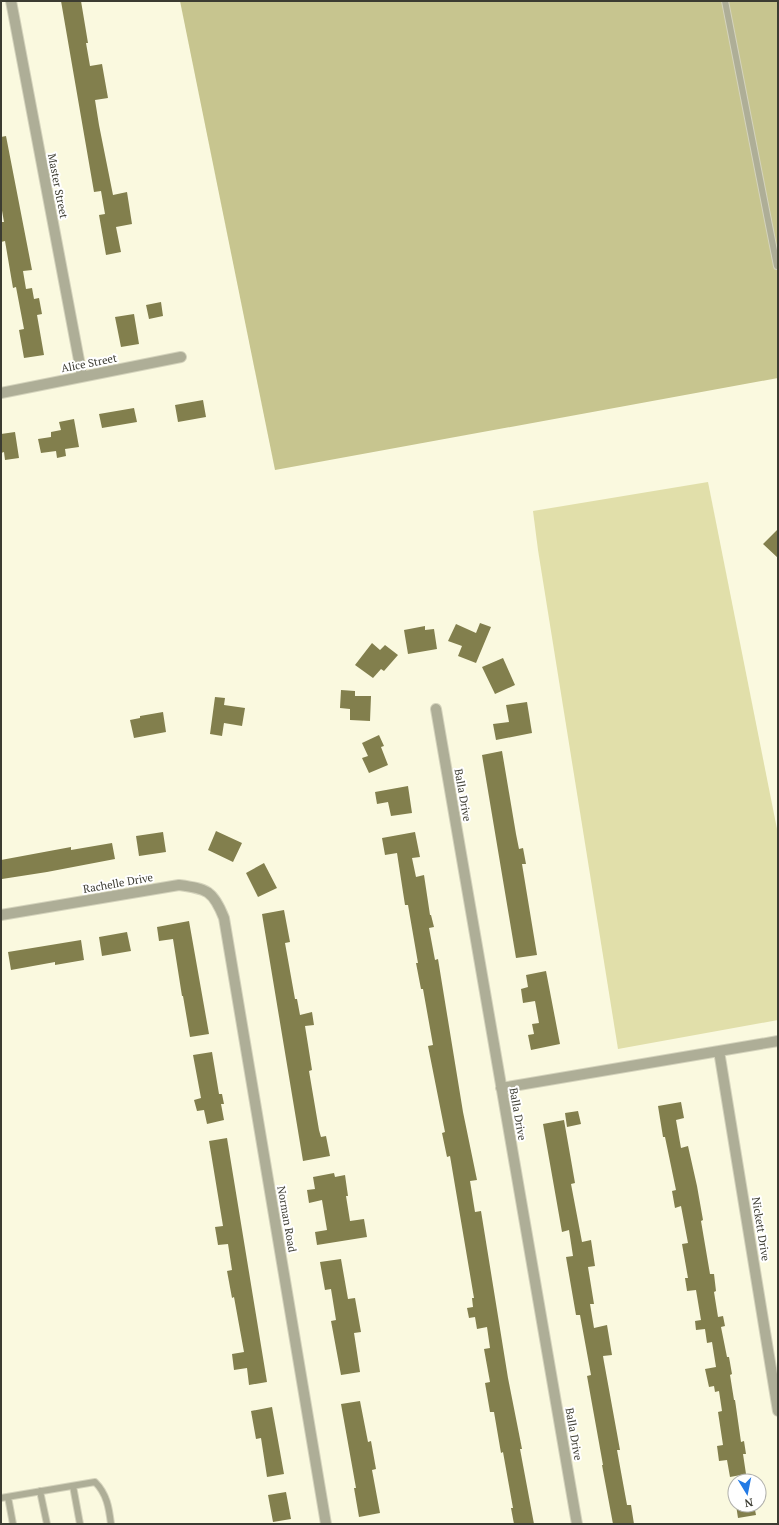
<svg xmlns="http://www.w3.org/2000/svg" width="779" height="1525" font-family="'PT Serif',serif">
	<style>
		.green { fill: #e1dfaa }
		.forest { fill: #c7c58f }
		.building { fill: #827f4d }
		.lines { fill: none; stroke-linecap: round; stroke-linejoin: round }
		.service-casing { stroke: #d4d3bc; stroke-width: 8 }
		.minor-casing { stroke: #d4d3bc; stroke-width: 12 }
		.service { stroke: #aeae97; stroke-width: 6 }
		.minor { stroke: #aeae97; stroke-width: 10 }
		.labels { text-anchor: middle; stroke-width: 4; stroke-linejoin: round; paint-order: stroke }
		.street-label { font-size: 11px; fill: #3c3c32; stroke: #fff }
	</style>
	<rect width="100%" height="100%" fill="#faf9df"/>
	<path class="green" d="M708 482 778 834V1020L618 1049 538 550 533 511Z"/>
	<path class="forest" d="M180 1H778V378L275 470Z"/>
	<path class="building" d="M61 1H81L88 43H86L90 66 102 64 108 98 95 100 99 125 113 195 127 192 132 224 116 227 121 252 106 255 99 215 105 214 101 191 94 192Z
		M6 136 32 270 23 271 26 289 32 288 34 299 39 298 42 314 37 315 44 355 24 358 19 330 24 329 16 287 13 288 5 241 1 242V222H4L1 205V137Z
		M161 302 163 316 149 319 146 305Z
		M134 314 139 344 121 347 115 317Z
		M203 400 206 417 178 422 175 405Z
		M134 408 137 422 102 428 99 414Z
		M74 419 79 447 65 449 66 456 57 458 56 451 41 453 38 439 51 437V432L61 430 59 422Z
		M15 432 19 458 5 460 4 452 1 453V434Z
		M778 529V558L763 544Z
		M480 623 491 627 476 663 458 656 462 646 448 641 456 624 476 633Z
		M425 626V630L434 629 437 649 408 654 404 630Z
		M372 643 380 650 385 645 398 655 384 671 381 669 373 678 355 665Z
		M503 658 515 685 495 694 482 667Z
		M341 690 355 691V696H371L370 721 350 720V709L340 708Z
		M215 697 225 698 224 705 245 708 242 726 224 723 222 736 210 734Z
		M527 702 532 733 496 740 493 724 509 722 506 705Z
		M163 712 166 732 134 738 130 720 140 718V716Z
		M379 735 384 746 381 747 388 765 369 773 362 758 368 756 362 743Z
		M502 751 516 834 519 849 523 848 526 864H522L537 955 516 958 482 755Z
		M408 786 412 813 391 816 388 802 377 804 375 792Z
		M216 831 242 843 233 862 208 850Z
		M163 832 166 852 139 856 136 836Z
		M415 832 420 857 412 858 416 877 424 875 430 915H431L434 927 429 928 435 960 438 959 463 1112 477 1180 470 1181 475 1212 481 1211 508 1378 522 1449H520L534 1524H514L511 1508H513L503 1452 501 1453 494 1412H490L485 1383 490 1382 484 1349 490 1348 487 1327 477 1329 475 1317 469 1318 467 1308 473 1307 472 1298H474L450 1156 447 1157 442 1133 445 1132 428 1046 433 1045 423 989H421L416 963H418L408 905H405L397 853 385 855 382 838Z
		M112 843 115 859 47 872 2 879 1 860 71 847V850Z
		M264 863 277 888 258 897 246 873Z
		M284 910 290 942 285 943 295 999H297L300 1015 312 1012 314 1025 305 1026 312 1070 309 1071 319 1130 321 1137 326 1136 330 1156 303 1161 262 914Z
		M189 921 209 1034 190 1037 183 996H182L173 939 159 941 157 927Z
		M127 932 131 951 102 956 99 937Z
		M81 940 84 960 55 965V962L11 970 8 952Z
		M546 971 560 1044 531 1050 528 1035 534 1034 532 1024 539 1023 535 1001 523 1003 521 989 528 987 526 975Z
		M212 1052 219 1094H222L224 1104H221L224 1120 207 1124 204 1110 197 1111 194 1100 201 1098 193 1055Z
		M681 1102 684 1118 676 1120 681 1148 688 1146 697 1186 703 1220 701 1221 710 1274H714L716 1291 714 1292 718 1317 723 1316 725 1326 721 1327 727 1357H729L732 1374 730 1375 734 1400H735L741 1442 744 1441 746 1454H743L746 1474 730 1477 727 1460 719 1461 717 1446 723 1445 718 1412 722 1411 719 1391 715 1392 714 1386 709 1387 705 1369 716 1367 712 1342 707 1343 705 1329 696 1330 695 1321 701 1320 696 1290 687 1291 685 1278H688L682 1244 688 1243 681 1206 675 1208 672 1191 676 1190 665 1137H663L658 1106Z
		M578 1111 581 1124 567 1127 565 1113Z
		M564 1120 575 1183 571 1184 582 1242 591 1240 595 1266 588 1267 594 1304H590L594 1328 607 1325 612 1355 603 1356 604 1362 620 1450H617L627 1505H631L634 1524H613L602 1465H603L587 1376 591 1375 580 1315H576L566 1257 573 1256 569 1230 562 1232 543 1124Z
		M227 1138 267 1382 249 1385 247 1368 234 1370 232 1354 244 1352 234 1297 232 1298 227 1271 232 1270 228 1244 218 1245 215 1227 223 1226 209 1141Z
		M334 1173 335 1177 345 1175 348 1196H346L350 1221 364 1219 367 1237 317 1245 315 1232 327 1230 322 1200 309 1203 307 1190 315 1189 313 1177Z
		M341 1259 348 1299 355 1298 361 1332 354 1333 360 1372 341 1375 331 1321 336 1320 331 1289 325 1290 320 1262Z
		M360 1401 368 1442 371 1441 376 1469 372 1470 380 1513 359 1517 354 1488H356L341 1404Z
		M272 1407 284 1474 267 1477 261 1438 256 1439 251 1411Z
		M286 1492 291 1519 273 1522 268 1495Z
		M736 1505H754L756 1515 738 1518Z"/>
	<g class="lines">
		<g class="service-casing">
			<path id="service" d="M725 1 777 266
				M73 1486 80 1524
				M40 1491 47 1524
				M8 1497 13 1524
				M1 1498 95 1482C107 1494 109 1508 111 1524"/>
		</g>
		<g class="minor-casing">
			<path id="minor" d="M11 1 82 376
				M1 393 181 357
				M436 709 577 1524
				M1 915 179 885C207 889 213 890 224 918L326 1524
				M719 1051 778 1411
				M501 1088 778 1041"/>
		</g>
		<use href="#service" class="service"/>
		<use href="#minor" class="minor"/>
	</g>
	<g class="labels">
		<g class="street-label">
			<text transform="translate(58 186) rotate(79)" y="4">Master Street</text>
			<text transform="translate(89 363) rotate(-11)" y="4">Alice Street</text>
			<text transform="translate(463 795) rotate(80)" y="4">Balla Drive</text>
			<text transform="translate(118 883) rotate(-10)" y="4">Rachelle Drive</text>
			<text transform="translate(518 1114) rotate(80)" y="4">Balla Drive</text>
			<text transform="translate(287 1219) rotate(80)" y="4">Norman Road</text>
			<text transform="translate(761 1229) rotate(81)" y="4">Nickett Drive</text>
			<text transform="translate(574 1434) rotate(80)" y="4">Balla Drive</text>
		</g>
	</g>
	<rect width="779" height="1525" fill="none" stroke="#3c3c32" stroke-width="4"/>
	<g transform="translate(747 1493) rotate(170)"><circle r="19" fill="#ffffff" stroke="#b1b1ad"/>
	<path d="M0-3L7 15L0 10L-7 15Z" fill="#237ae5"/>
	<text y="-6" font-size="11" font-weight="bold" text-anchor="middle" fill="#3c3c32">N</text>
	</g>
</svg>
